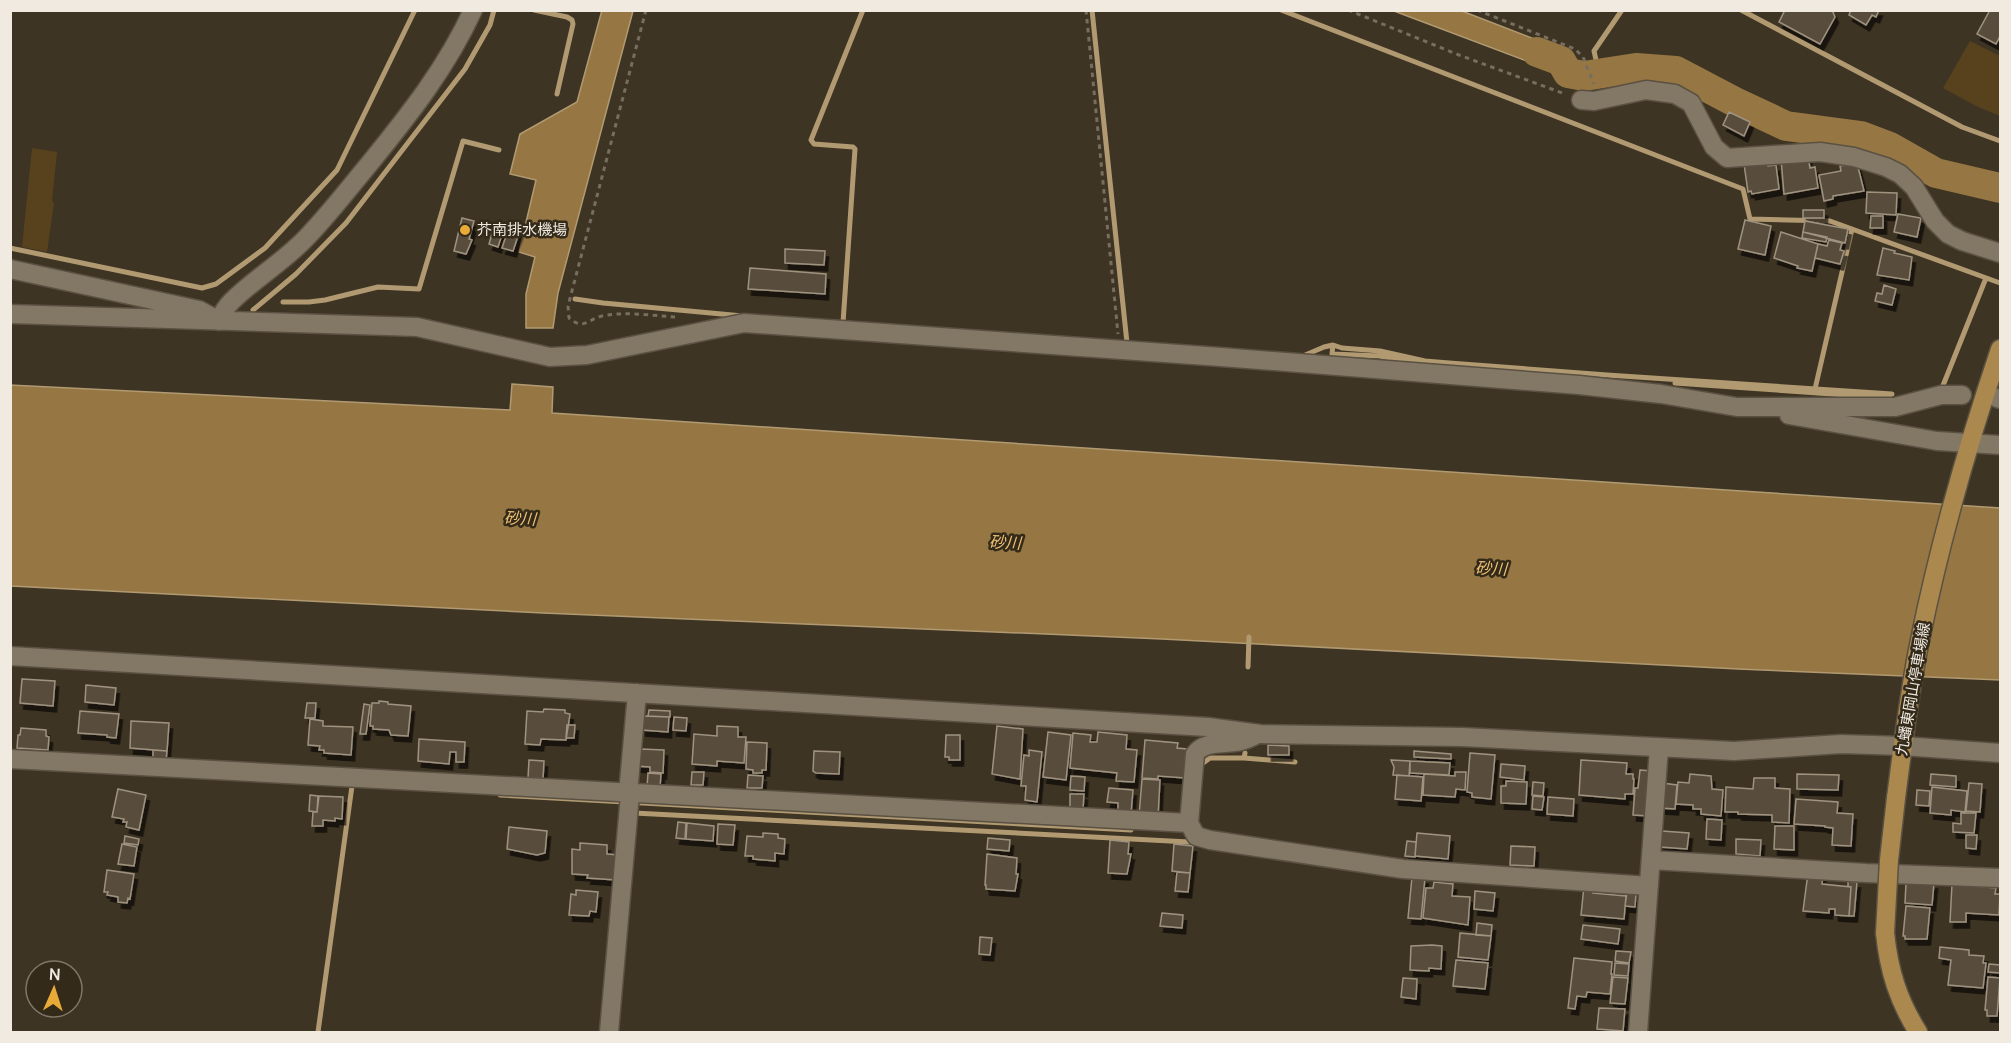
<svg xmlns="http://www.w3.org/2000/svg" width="2011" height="1043" font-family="Manrope,'Noto Sans JP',sans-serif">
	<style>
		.green { fill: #57421d }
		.water { fill: #967743; stroke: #b19a72; stroke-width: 1.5 }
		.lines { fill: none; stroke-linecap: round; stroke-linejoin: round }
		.stream { stroke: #b19a72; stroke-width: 5 }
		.river { stroke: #967743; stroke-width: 30 }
		.building { fill: #584d3c; stroke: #9f9380; stroke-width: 1.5; filter: url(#shadow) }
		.minor-casing { stroke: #5a5142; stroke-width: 21 }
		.major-casing { stroke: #5a5142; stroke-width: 21 }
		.path { stroke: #776e5f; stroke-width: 3; stroke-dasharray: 4.5 4.5; stroke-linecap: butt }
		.minor { stroke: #837765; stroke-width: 18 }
		.major { stroke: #ab894e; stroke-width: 18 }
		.major-bridge-casing { stroke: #5a5142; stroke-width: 21; stroke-linecap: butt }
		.major-bridge { stroke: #ab894e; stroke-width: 18 }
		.poi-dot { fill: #e8ab37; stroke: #332a1a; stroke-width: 2 }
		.labels { text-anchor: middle; stroke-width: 5; stroke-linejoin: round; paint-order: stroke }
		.poi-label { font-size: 15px; fill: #f1eae0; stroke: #332a1a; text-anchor: start }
		.street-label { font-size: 15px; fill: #f1eae0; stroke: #332a1a }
		.water-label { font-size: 16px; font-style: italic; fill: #f1c275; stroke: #332a1a }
	</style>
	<defs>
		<filter id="shadow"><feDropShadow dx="3.5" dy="6" stdDeviation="0" flood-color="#0009"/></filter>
	</defs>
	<rect width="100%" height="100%" fill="#3e3423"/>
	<path class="green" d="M1970 41 2000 56V116L1976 106 1943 88Z
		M32 148 57 152 52 201 54 203 47 252 22 247Z"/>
	<path class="water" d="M602 10 633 11 558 293 553 328H526V294L535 257 519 252 536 180 510 174 520 134 577 102Z
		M1394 11H1462L1573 54 1569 77Z
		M512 384 553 387 552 413 2000 508V680L1738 669 1162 639 543 613 11 586 10 385 510 410Z"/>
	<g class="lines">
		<path class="stream" d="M534 10 567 17 572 20 573 24 557 94
			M1092 10 1127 343
			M1281 10 1743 189 1750 219 1830 221 2000 283
			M1741 10 1962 127 2000 141
			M1599 73 1594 51 1622 10
			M10 248 202 288 216 284 265 248 337 170 415 10
			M575 299 603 303 743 316
			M283 302H309L325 300 378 287 419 289 463 141 499 150
			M253 310 296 274 346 223 465 69 490 25 494 10
			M843 323 855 149 853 147 814 144 811 140 863 10
			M1333 345 1332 354 1380 356 1420 364
			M1303 356 1324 347 1333 345 1342 348 1380 351 1425 361 1449 363 1607 375 1892 394
			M1675 383 1890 398
			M1942 388 1986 278
			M1815 389 1852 229
			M1248 667 1249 637
			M1244 758 1295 762
			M1199 766 1210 758H1244L1245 753
			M500 795 1131 830
			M634 813 1189 842
			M318 1032 352 786"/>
		<path class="river" d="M1537 52 1561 61 1568 73 1584 76 1636 68 1676 71 1735 102 1786 126 1861 136 1890 147 1936 173 2000 188"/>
	</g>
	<path class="building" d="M1785 10H1832L1835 17 1820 44 1779 22Z
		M1851 10H1879L1876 17 1872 15 1866 25 1849 15Z
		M1990 10 2000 11V36L1996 44 1977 34Z
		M1729 112 1750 122 1744 136 1723 125Z
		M1808 157 1810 168 1815 167 1818 188 1784 194 1781 159Z
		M1767 161 1768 166 1776 165 1779 189 1752 194 1751 191 1748 192 1744 164Z
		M1857 163 1864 191 1833 196V199L1824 201 1819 175 1841 171 1840 166Z
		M1867 192 1897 193 1896 215 1866 213Z
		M1803 210H1824V218H1803Z
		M1898 214 1921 218 1917 237 1894 232Z
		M1871 216H1883V228H1870Z
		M462 218 474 221 469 239 472 240 466 254 454 251Z
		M1745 220 1771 226 1765 255 1738 249Z
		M1805 221 1848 229 1845 243 1803 232Z
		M495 223 505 225 498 247 489 244Z
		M509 227 520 230 513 251 502 248Z
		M1781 232 1818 244 1812 271 1797 268 1798 266 1774 258Z
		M1803 232 1827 237 1826 242 1802 238Z
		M1829 240 1842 243 1840 250 1844 251 1840 264 1815 258 1818 244 1827 246Z
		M1883 248 1895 251 1894 253 1912 257 1909 280 1877 275Z
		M785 249 825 251 824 265 785 263Z
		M750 268 826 274 825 294 748 289Z
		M1884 285 1896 289 1892 305 1875 301 1877 293 1882 294Z
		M22 679 55 681 53 706 20 703Z
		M86 685 116 688 114 705 85 702Z
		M379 701 388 702V704L411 706 408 736 391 735 389 730 373 729V726H370L372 703H379Z
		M307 703H316L315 718H305Z
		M364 704 370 705 366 734H360Z
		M544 709 565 710V713L570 714 566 740 541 739 540 745 525 744 527 711 543 712Z
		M649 710 670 711V717L648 716Z
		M80 711 119 714 116 738 107 737V735L78 733Z
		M643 716 669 717 668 732 642 730Z
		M674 717 687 718 686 731 673 730Z
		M310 719 323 721V726L353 727 351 755 324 753V750H319L320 746 308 745Z
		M131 721 169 723 167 751 130 748Z
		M567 725H575L574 738H566Z
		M717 726 738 727V737H746L744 763 717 761V766L692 764 694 734 717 736Z
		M997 726 1023 729 1020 779 992 774Z
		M21 728 46 730V736L49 737 48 750 17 748 18 735H20Z
		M1048 732 1071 735 1066 780 1043 777Z
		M1098 732 1127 735 1126 749 1137 750 1134 782 1116 781 1117 773 1070 768 1073 733 1091 735 1090 742H1097Z
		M946 735H960V760H949V757H945Z
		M419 739 465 742 464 762H456V752H450L449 764 418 761Z
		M1145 740 1178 743 1177 748 1187 749 1185 778 1158 776V779L1142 778Z
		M747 742 767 743 766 770H762V773H753V770L746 769Z
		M1268 745 1289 746V755H1268Z
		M641 749 664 750 663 773 650 772V767L635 766 636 754H641Z
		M153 750 167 751 166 760 153 759Z
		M1029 750 1042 752 1037 802 1025 800 1026 786H1021L1024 755 1029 756Z
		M814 751 840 752 839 774 816 773 813 771Z
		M1414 751 1451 754V759L1414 757Z
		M1470 753 1495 755 1491 799 1472 797V793L1467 792Z
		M529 760 544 761 543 779 528 778Z
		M1391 760 1410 761 1409 776 1393 775 1394 767Z
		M1581 760 1627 763 1626 774H1633V779H1634L1633 794H1625V799L1579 795Z
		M1410 761 1450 763 1449 775 1410 773Z
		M1501 764 1525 766 1524 780 1500 777Z
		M1640 770 1652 771 1649 816 1633 815 1635 788H1638Z
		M692 772H704L703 785H691Z
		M1455 772H1466L1465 790 1456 789 1455 797 1423 795 1424 774 1455 776Z
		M648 773 661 774 660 787H647Z
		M1690 774 1711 776 1712 789 1723 790 1721 816 1701 814V809H1693V805L1676 804 1678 782 1689 783Z
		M1797 774 1839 775 1838 790 1797 789Z
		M1931 774 1956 776V787L1930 785Z
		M748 775 763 776 762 788H747Z
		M1397 775 1423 777 1421 801 1395 799Z
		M1071 776 1085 777 1084 791 1070 790Z
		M1754 778H1775V788L1790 789 1789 823 1772 822V815L1738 814V812H1725L1726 787 1753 789Z
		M1142 779 1160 780 1158 817 1139 816Z
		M1506 781 1527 782 1526 804 1501 803V786H1506Z
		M1533 782 1544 783 1543 796 1532 795Z
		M1662 783 1677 785 1675 809 1660 808Z
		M1969 783 1982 784 1980 812 1966 811Z
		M1932 787 1967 791 1965 812 1951 810V815L1930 813Z
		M1109 788 1133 790 1131 814 1118 813V803L1107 802Z
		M118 789 146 795 139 830 126 827 127 822H123L124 819 112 817Z
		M1917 790 1930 791 1929 806 1916 805Z
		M1070 794H1084L1083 809H1070Z
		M310 795 318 796 317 812 309 811Z
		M319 796 343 797 342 819 335 818V821L323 820V826H312L313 812H317Z
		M1533 796 1544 797 1542 810 1532 809Z
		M1548 797 1574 799 1573 816 1547 814Z
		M1796 799 1838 802 1837 813 1853 814 1851 846 1832 845 1833 828 1825 827V826L1794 824Z
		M1961 813H1976L1974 833 1953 832V823L1961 824Z
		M1707 819 1722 820 1721 840 1706 839Z
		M678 822 686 823 685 839 676 838Z
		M687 823 714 826 713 841 686 839Z
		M718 824 735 825 733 845 717 844Z
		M1775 826H1794V850L1774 849Z
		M509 827 547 831 545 853 537 855 507 849Z
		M1662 831 1689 833 1687 849 1660 847Z
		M763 833 778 834V838L785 839 784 854 775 853V861L753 859V856H745L747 836 763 837Z
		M1417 833 1450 836 1448 859 1415 856Z
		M1966 835H1977L1976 849 1966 848Z
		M125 836 139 839 138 845 124 843Z
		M988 838 1010 840 1009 851 987 849Z
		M1736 839 1761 840 1760 856 1736 854Z
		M1110 840 1129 842 1128 854H1131L1127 874 1108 873Z
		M1407 841 1416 842 1415 857 1405 856Z
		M580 843 607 845V854L619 855 616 880 587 878 588 875 572 874V849L580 850Z
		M122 844 137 847 134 866 118 864Z
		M1174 844 1193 846 1190 873 1172 871Z
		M1511 846 1535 847 1534 866 1510 865Z
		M987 854 1017 858 1016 874H1018L1015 891 986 889V885H985Z
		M107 870 134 874 130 899 128 898 127 903 118 902V897L107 895 108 892H104Z
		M1177 872 1190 873 1188 892 1175 891Z
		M1808 873 1823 874 1822 884 1851 887 1849 916 1835 915V909H1829V913L1803 911Z
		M1412 877 1425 878 1421 919 1408 918Z
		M1848 881 1857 882 1854 916H1849L1851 887H1848Z
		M1434 882 1453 884 1452 896 1470 897 1468 925 1423 918 1426 888H1433Z
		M1906 883H1934L1932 905 1905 903Z
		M1952 884 1996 888 1995 894H2000L1999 915 1966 913V922H1950Z
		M1584 886 1593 887V893L1626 896 1624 919 1581 915Z
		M576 890 598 892 596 912 590 911 589 916 569 915 571 894 576 895Z
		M1475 891 1495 893 1493 911 1474 909Z
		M1627 892 1636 893 1635 907 1625 906Z
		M1906 906 1930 908 1927 939H1905V936H1903Z
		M1162 913 1183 915 1182 928 1160 926Z
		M1477 923 1492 925 1491 936 1476 935Z
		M1583 925 1620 929 1618 944 1581 939Z
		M1460 933 1491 936 1488 960 1458 957Z
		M980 937 992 938 990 955 979 954Z
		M1432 945 1442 946 1441 969 1429 968V971L1410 970 1411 946Z
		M1940 947 1969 950V955L1984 956 1983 963H1986L1983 988 1948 985 1951 960 1939 958Z
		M1616 951 1631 952 1629 963 1615 961Z
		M1574 958 1612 962 1611 974H1612L1610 994 1587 992 1586 997 1577 996 1575 1009 1568 1008Z
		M1456 960 1488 963 1485 989 1453 986Z
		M1615 963 1629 964 1628 976 1614 975Z
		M1989 964 2000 965V973L1988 972Z
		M1613 977 1628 978 1625 1004 1610 1003Z
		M1988 977 2000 978 1997 1016H1987V1010H1985Z
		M1403 978 1417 979 1416 999 1401 997Z
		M1599 1008 1625 1009 1623 1031 1597 1029Z"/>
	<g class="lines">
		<g class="minor-casing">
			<path id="minor" d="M1581 100 1594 101 1646 90 1675 94 1691 103 1714 147 1727 158 1820 152 1854 157 1886 167 1900 174 1914 187 1935 221 1948 234 1962 241 2000 253
				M10 269 199 310 219 321C222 314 226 307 231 302 255 278 285 261 308 236 330 213 350 187 370 163 409 115 447 67 473 10
				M10 314 417 327 550 357 587 355 744 323 1221 357 1579 385 1661 394 1737 407H1895L1941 395H1962
				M1997 398 2000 399
				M1789 415 1937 441 2000 445
				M10 656 1208 727 1260 734 1462 737 1734 751 1841 744 1903 746 2000 753
				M10 759 1189 823 1196 836 1210 840 1403 869 1649 886
				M628 794 637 693
				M1189 823 1195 754C1205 740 1225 745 1241 741 1245 740 1250 738 1254 736
				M1651 860 1866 873 2000 878
				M609 1032 630 794
				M1638 1032 1659 748"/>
		</g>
		<g class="major-casing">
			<path id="major" d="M1896 798C1903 745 1909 692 1920 640 1940 541 1968 444 2000 349
				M1885 933C1889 971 1898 1000 1918 1032"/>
		</g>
		<path class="path" d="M646 10 568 306 569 318C584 331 588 319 602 316 626 311 653 316 677 317
			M1086 10 1118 334
			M1348 10 1459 55 1565 94
			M1477 10 1575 49 1583 57 1594 84"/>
		<use href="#minor" class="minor"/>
		<use href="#major" class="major"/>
		<g class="major-bridge-casing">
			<path id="major-bridge" d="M1885 933 1889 860 1896 798"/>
		</g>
		<use href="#major-bridge" class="major-bridge"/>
	</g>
	<circle class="poi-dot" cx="465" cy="230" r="6"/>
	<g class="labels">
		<g class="poi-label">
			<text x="477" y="235">芥南排水機場</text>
		</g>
		<g class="street-label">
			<text transform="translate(1913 689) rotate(-80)" y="5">九蟠東岡山停車場線</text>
		</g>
		<g class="water-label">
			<text transform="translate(520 518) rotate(3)" y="6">砂川</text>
			<text transform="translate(1005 542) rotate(3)" y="6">砂川</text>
			<text transform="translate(1491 568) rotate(3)" y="6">砂川</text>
		</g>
	</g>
	<rect width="2011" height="1043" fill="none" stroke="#f1eae0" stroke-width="24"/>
	<g transform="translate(54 989) rotate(3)"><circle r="28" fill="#332a1a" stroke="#7f7769" stroke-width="1.5"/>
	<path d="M0-4.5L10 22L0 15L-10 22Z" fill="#e8ab37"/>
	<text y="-9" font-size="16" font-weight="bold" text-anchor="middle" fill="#f1eae0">N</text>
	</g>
</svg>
